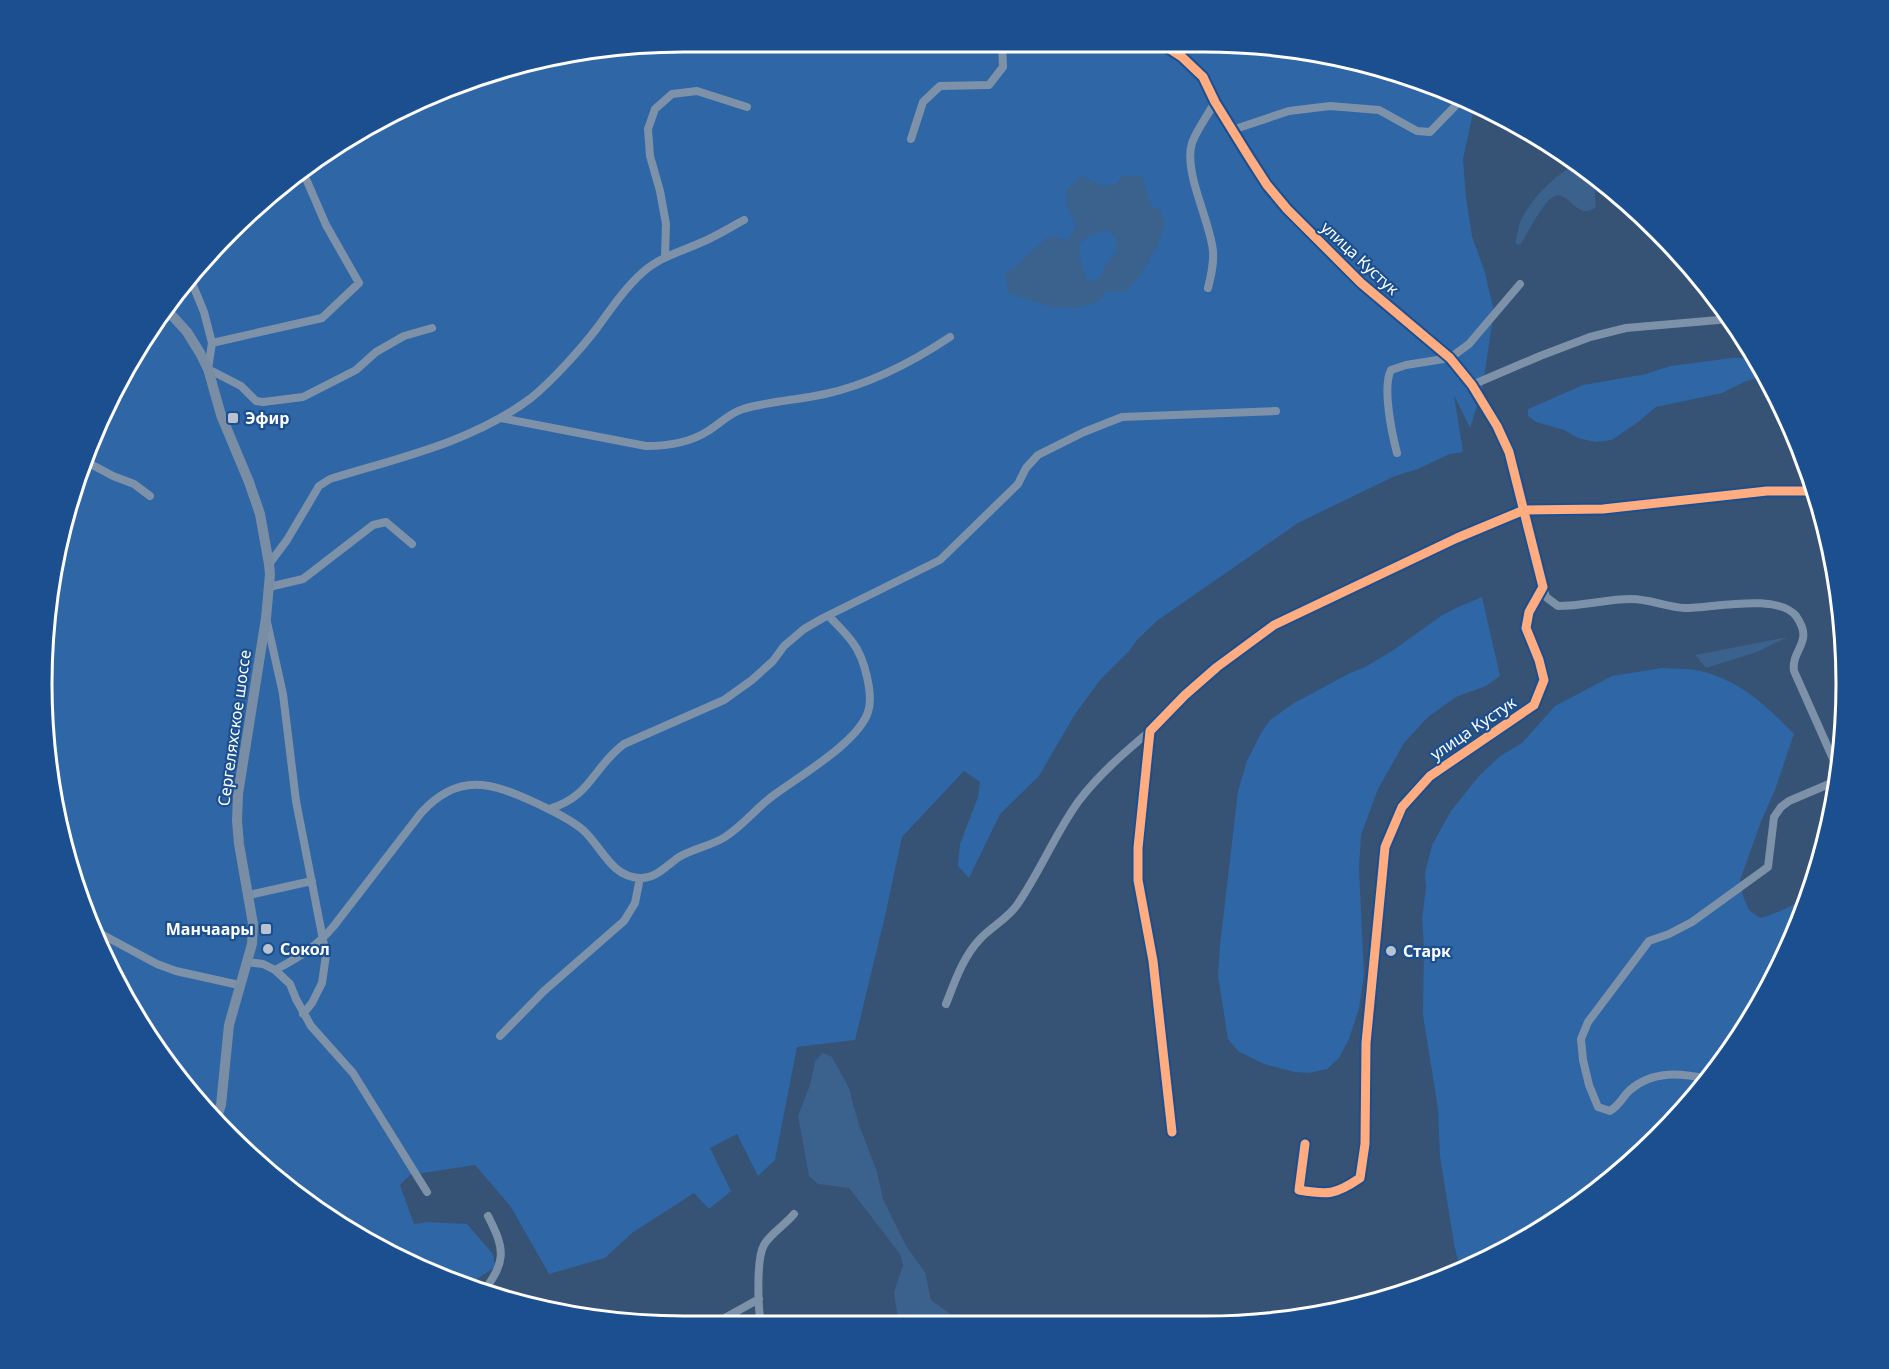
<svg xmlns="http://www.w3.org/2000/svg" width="1889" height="1369" font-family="'Noto Sans',sans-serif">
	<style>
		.green { fill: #2f66a5 }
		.water { fill: #3b618d; fill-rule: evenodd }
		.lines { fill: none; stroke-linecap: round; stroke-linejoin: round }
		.minor { stroke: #7d92a8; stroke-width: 8 }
		.secondary { stroke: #798da4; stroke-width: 10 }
		.cycleway-casing { stroke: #1b4f8f; stroke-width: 13 }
		.cycleway { stroke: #ffac80; stroke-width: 9 }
		.poi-dot { fill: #b9c2ce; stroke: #1b4f8f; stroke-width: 2 }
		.labels { text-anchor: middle; stroke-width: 4.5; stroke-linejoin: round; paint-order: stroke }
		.street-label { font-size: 16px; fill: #fff; stroke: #1b4f8f }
		.poi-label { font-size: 16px; font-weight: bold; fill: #fff; stroke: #1b4f8f; text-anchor: start }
		.rim { fill: none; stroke: #fff; stroke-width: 3 }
	</style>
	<rect width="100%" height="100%" fill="#365274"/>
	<path class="green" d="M684 42H1205L1370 64 1451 91 1475 104 1463 159 1466 198 1472 236 1485 273 1494 311 1482 391 1470 428 1454 395 1463 452 1450 454 1418 469 1395 476 1298 523 1158 620 1137 640 1129 651 1100 680 1075 714 1039 776 1000 814 969 878 958 866 960 844 978 797 980 782 964 771 902 837 885 916 855 1040 797 1047 775 1160 758 1176 737 1134 710 1148 731 1191 709 1209 694 1193 632 1233 605 1258 549 1274 511 1207 475 1165 410 1175 400 1185 414 1224 428 1222 467 1224 493 1254 495 1267 474 1281 470 1289 364 1241 261 1168 175 1076 91 930 47 768 48 600 64 518 108 401 201 261 328 150 438 91 518 64Z
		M1732 358H1755L1765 375 1744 382 1722 393 1656 407 1638 422 1612 440 1595 442 1578 438 1564 430 1536 422 1528 416V409L1583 385 1646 374 1670 366Z
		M1482 597 1500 676 1486 686 1456 697 1428 717 1404 743 1378 789 1361 835 1359 868 1364 975 1359 1008 1349 1039 1339 1058 1327 1069 1309 1073 1294 1072 1264 1064 1238 1051 1228 1039 1218 976 1220 945 1238 791 1247 761 1261 733 1270 720 1294 703 1350 673 1365 667 1392 651 1441 616 1456 608Z
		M1662 668C1673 669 1684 668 1695 670 1736 677 1766 705 1794 734L1775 790 1762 819 1740 880 1743 896 1749 910 1760 918C1778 914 1793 904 1810 897L1761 1005 1688 1108 1596 1194 1461 1272 1454 1244 1440 1156 1438 1109 1423 1015 1424 947 1422 918 1426 888 1425 873 1432 845 1451 811 1478 777 1500 756 1522 743 1555 706 1612 676Z"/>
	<path class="water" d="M1577 162 1593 174 1596 207C1577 222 1569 190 1555 196 1544 200 1529 231 1522 242L1519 245 1515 243C1517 236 1518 227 1521 220 1533 195 1555 177 1577 162Z
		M1082 176 1102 186 1117 184 1122 176H1142L1152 208 1160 209 1165 223 1158 245 1142 273 1125 292H1106L1100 301 1077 308 1051 307 1009 293 1005 271 1014 268 1049 236 1068 240 1076 226 1067 207 1066 190ZM1107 230 1116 237V252L1105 265 1100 278 1088 281C1081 269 1080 258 1080 243L1091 235Z
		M1788 637 1757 652 1706 668 1695 655Z
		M823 1053 832 1057 849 1088 858 1122 877 1172 883 1199 906 1246 925 1272 931 1300 964 1324H899L894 1293 903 1265 900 1254 849 1188 818 1184 809 1176 798 1116 810 1085 815 1061Z"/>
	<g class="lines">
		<path class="minor" d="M1159 42 1182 57 1203 77 1215 102 1249 157 1267 185 1287 209 1361 283 1450 358 1472 385 1497 426 1509 452 1543 587 1529 612 1526 628 1539 660 1544 680 1534 705 1430 776 1402 807 1385 847 1366 1043 1365 1144 1360 1178C1335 1195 1328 1195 1299 1190L1305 1144
			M1232 130 1289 111 1330 106 1379 110 1417 131 1430 132 1463 98
			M911 139 923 102 940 86 989 85 1003 67 1002 42
			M665 257 666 224 660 191 650 156 648 129 655 109 672 94 697 91 747 107
			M190 278 204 312 212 343 208 369 241 386 256 401 263 402 303 397 356 370 376 352 404 336 432 328
			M1208 288C1211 276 1214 264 1213 251 1210 220 1183 172 1192 143 1197 129 1208 115 1215 102
			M212 343 322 318 359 283 326 225 307 181
			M1472 385 1540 356 1590 337 1626 328 1730 319
			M501 418 646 446C667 446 691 442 708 431 720 424 729 413 743 409 770 401 798 400 825 394 871 384 911 363 950 337
			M1397 453C1392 434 1382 387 1391 370L1406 365 1450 358 1469 344 1520 284
			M85 461 113 476 134 484 150 496
			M269 564 287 540 319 486 330 479C398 458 473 442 531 398 551 382 581 349 597 328 611 309 625 288 643 272 660 257 680 252 700 243 715 237 729 228 744 220
			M269 587 303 579 373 525 386 522 412 544
			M1543 587 1546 597 1558 606C1583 606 1607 599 1631 599 1649 599 1667 607 1685 608 1713 608 1778 593 1796 616 1815 643 1791 648 1794 671L1838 770V776L1829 784 1789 801 1781 807 1774 817 1768 867 1692 922 1669 934 1649 941 1588 1022 1581 1039 1583 1060 1589 1085 1598 1107 1610 1111C1621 1104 1622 1097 1630 1090 1653 1070 1681 1073 1708 1079
			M267 622 283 694 296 801 326 955 322 983 312 1003 303 1014
			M549 809C592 796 592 768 624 744L724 700 752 680 773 661 784 646 804 629 823 618 940 560 1018 484 1026 468 1038 455 1084 432 1122 417 1276 411
			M249 895 312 881
			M90 928 157 964 176 971 239 985
			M247 962 263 964 275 970C298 958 316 947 333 927L421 813C458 772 491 782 536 803 552 811 569 818 583 830 602 847 611 877 640 878 656 879 667 865 679 857 694 848 711 846 725 837 742 826 754 811 770 798 796 778 858 743 868 712 874 695 864 657 853 643 846 633 837 625 829 616
			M275 970 290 984 296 999 311 1026 353 1073 427 1192
			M946 1004C955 981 963 957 980 939 991 927 1007 919 1017 905 1040 872 1055 834 1078 802 1098 775 1125 752 1150 731
			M500 1036 544 991 624 921 635 903 640 878
			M1172 1132 1153 961 1138 880V848L1150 731 1185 695 1217 667 1274 625 1457 538 1524 510 1603 509 1767 491H1815
			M482 1294C506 1261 506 1251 488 1216
			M712 1325 759 1299
			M761 1325C758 1308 756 1259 764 1245 769 1235 786 1224 794 1214"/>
		<path class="secondary" d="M168 311 187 332 200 353 208 369 221 415 249 482 260 514 269 564 270 574 266 618 238 794 237 821 239 844 253 924 252 944 229 1025 221 1105 216 1120"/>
		<g class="cycleway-casing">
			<path id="cycleway" d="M1159 42 1182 57 1203 77 1215 102 1249 157 1267 185 1287 209 1361 283 1450 358 1472 385 1497 426 1509 452 1543 587 1529 612 1526 628 1539 660 1544 680 1534 705 1430 776 1402 807 1385 847 1366 1043 1365 1144 1360 1178C1335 1195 1328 1195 1299 1190L1305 1144
				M1172 1132 1153 961 1138 880V848L1150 731 1185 695 1217 667 1274 625 1457 538 1524 510 1603 509 1767 491H1815"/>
		</g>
		<use href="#cycleway" class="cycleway"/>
	</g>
	<g class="poi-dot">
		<rect x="227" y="412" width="12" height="12" rx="3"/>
		<rect x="260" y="923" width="12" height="12" rx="3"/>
		<circle cx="268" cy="949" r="6"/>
		<circle cx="1391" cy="951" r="6"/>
	</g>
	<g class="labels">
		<g class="street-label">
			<text transform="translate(1360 258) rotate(43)" y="6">улица Кустук</text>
			<text transform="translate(234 728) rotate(-82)" y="6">Сергеляхское шоссе</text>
			<text transform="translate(1473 728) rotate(-34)" y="6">улица Кустук</text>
		</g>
		<g class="poi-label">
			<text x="245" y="424">Эфир</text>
			<text x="254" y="935" text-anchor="end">Манчаары</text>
			<text x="280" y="955">Сокол</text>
			<text x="1403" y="957">Старк</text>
		</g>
	</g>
	<path d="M0 0H1889V1369H0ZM684 52H1204A632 632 0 0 1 1836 684V684A632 632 0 0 1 1204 1316H684A632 632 0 0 1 52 684V684A632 632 0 0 1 684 52Z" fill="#1b4f8f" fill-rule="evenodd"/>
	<path class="rim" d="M684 52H1204A632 632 0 0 1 1836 684V684A632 632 0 0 1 1204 1316H684A632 632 0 0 1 52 684V684A632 632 0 0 1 684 52Z"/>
</svg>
